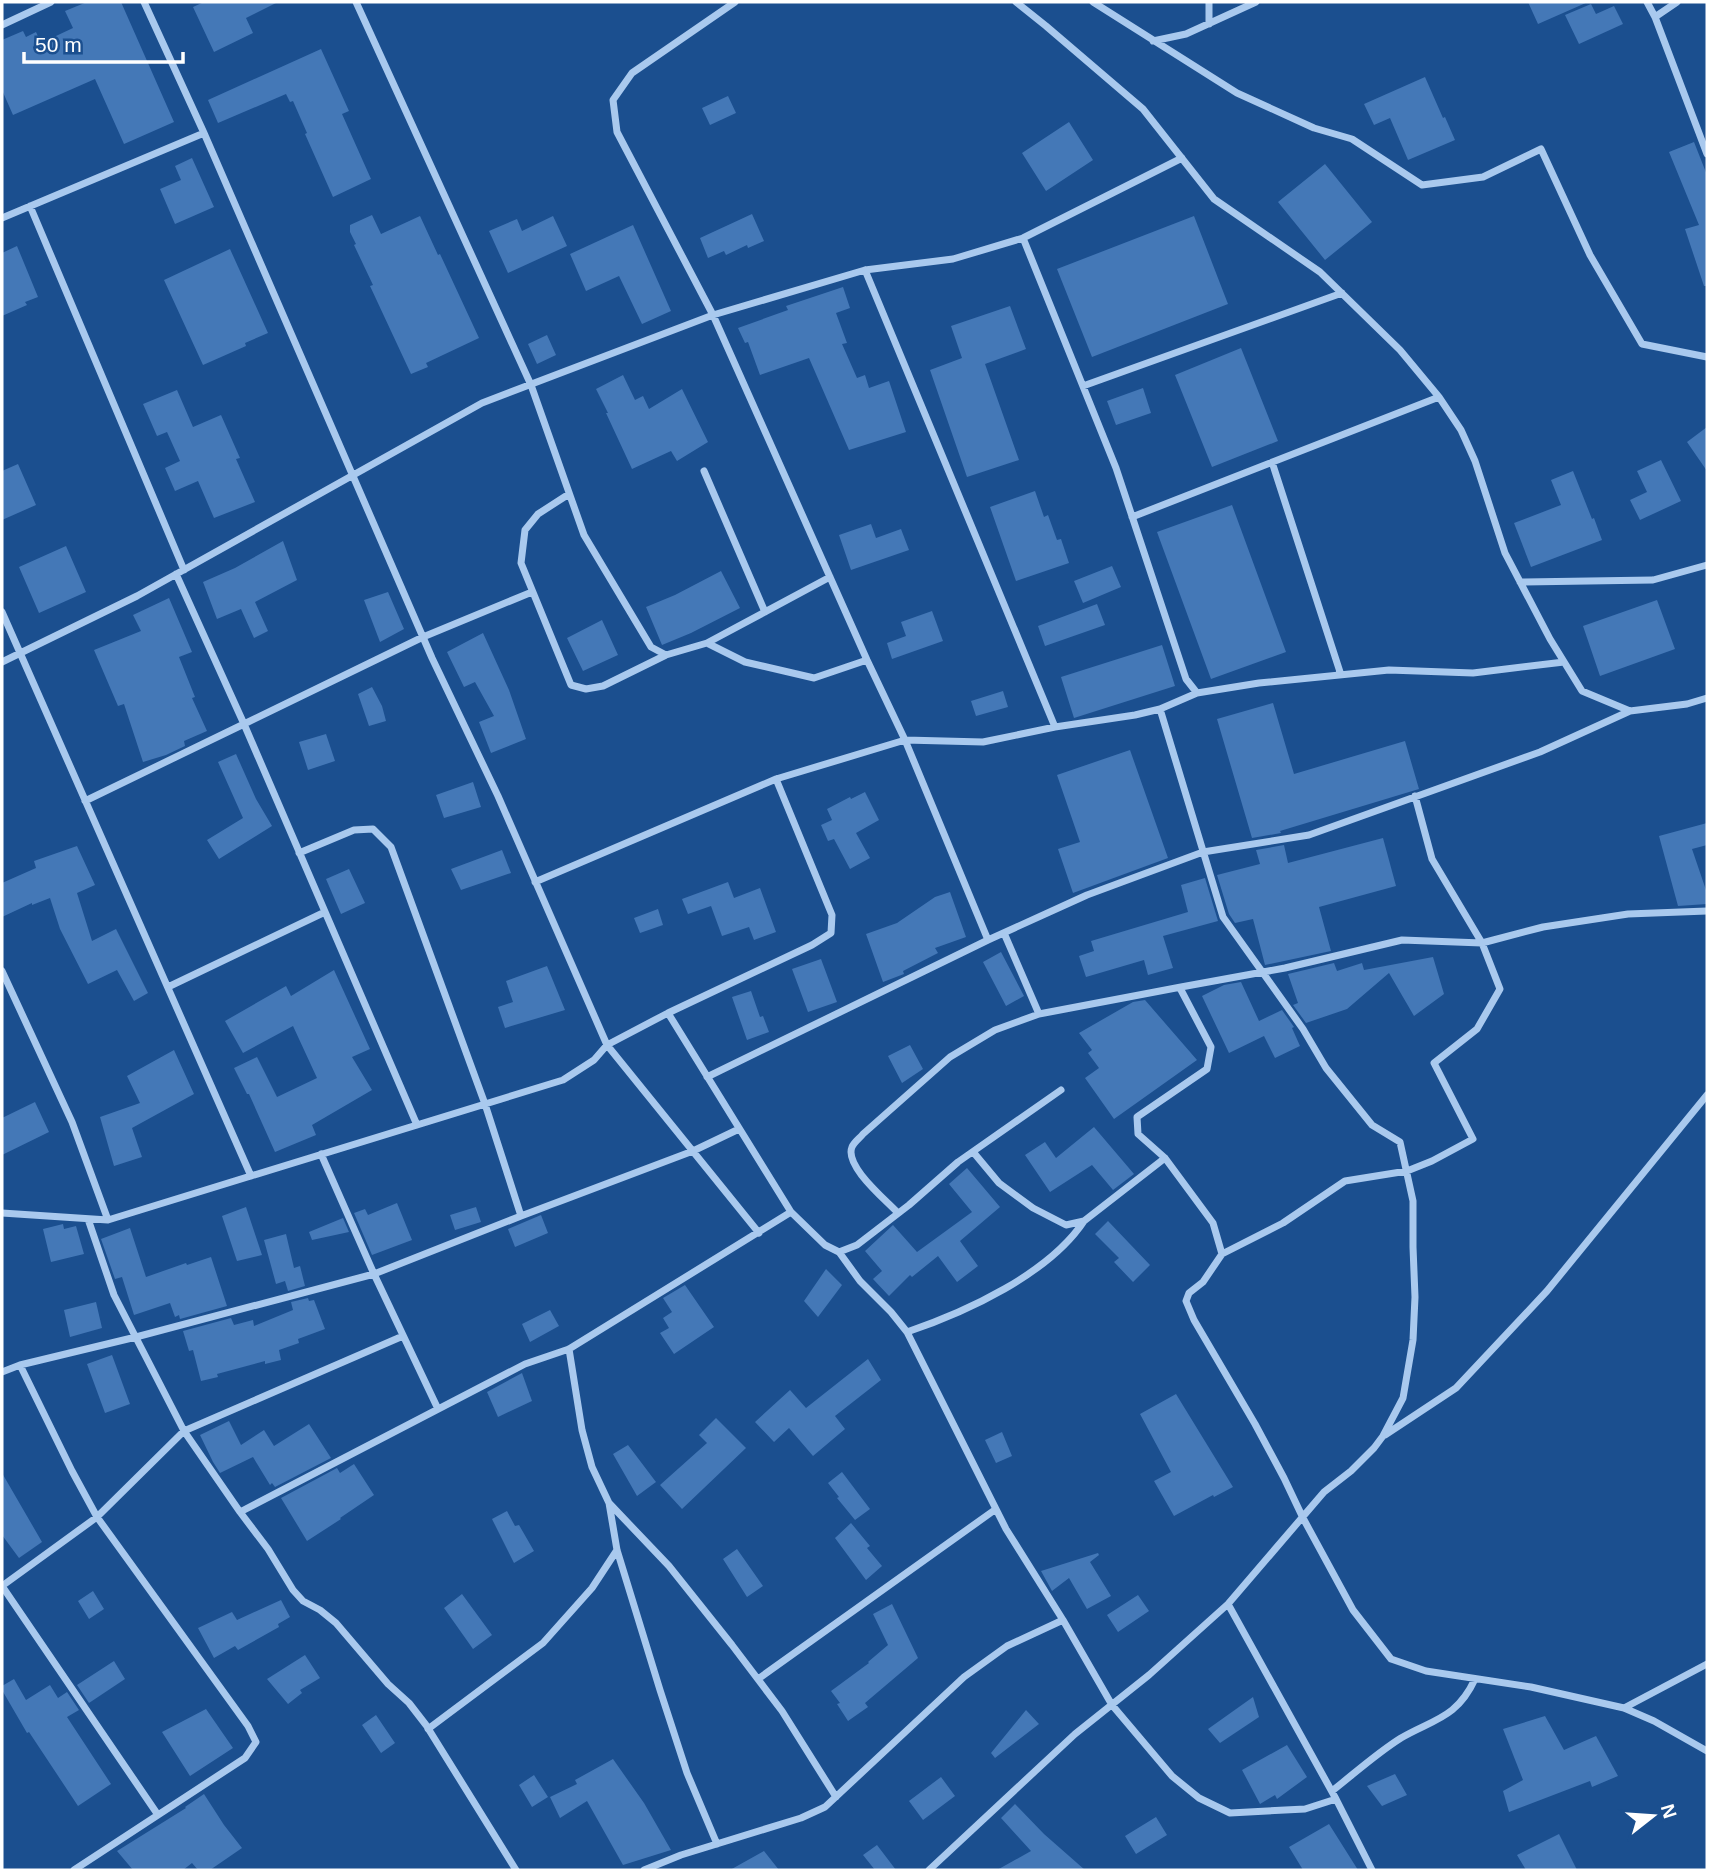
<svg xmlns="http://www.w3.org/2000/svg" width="1709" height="1872" font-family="Arial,sans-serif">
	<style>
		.building { fill: #4478b7 }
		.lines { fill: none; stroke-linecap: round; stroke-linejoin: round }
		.minor { stroke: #a9c9ee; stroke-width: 7 }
	</style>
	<rect width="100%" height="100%" fill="#1b4f8f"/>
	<path class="building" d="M87 2H121L174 122 124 144 95 79 13 115 2 90V40L23 31 26 37 36 32 41 43 73 28 65 11Z
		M204 2H278L246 18 253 33 214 52 193 7Z
		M1528 2H1588L1538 24Z
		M1591 4 1596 14 1614 6 1623 24 1579 44 1565 15Z
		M321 49 349 111 342 114 371 179 333 197 305 134 307 133 293 101 290 102 286 94 218 123 208 100Z
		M1425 77 1443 118 1445 117 1455 140 1408 160 1390 118 1374 125 1364 104Z
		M728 96 736 113 710 125 702 108Z
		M1069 122 1093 160 1046 191 1022 153Z
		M1694 142 1707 175V286H1704L1685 229 1699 225 1669 152Z
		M192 158 214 207 175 224 160 189 181 180 175 166Z
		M1325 164 1372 222 1325 260 1278 202Z
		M752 214 764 241 748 248 747 245 726 255 724 251 708 258 700 238Z
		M372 215 381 234 420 216 438 255 440 254 479 338 426 363 428 367 411 374 370 286 373 285 354 245 356 244 350 232V225Z
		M553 216 567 246 508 273 489 231 517 219 522 231Z
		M1194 216 1228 304 1092 357 1057 269Z
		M633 225 671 311 642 324 619 276 586 291 570 254Z
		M17 246 38 297 25 302 27 305 2 316V253Z
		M230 249 268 333 245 343 246 346 203 365 164 280Z
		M843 287 850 308 836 313 847 343 842 344 857 378 865 375 869 388 889 381 906 432 849 450 809 358 760 375 748 342 745 343 738 328 788 310 786 306Z
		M1010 306 1026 349 985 364 1019 460 967 477 930 370 962 358 951 326Z
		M547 335 556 355 537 364 528 344Z
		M1241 348 1278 441 1212 467 1175 375Z
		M623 375 635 400 643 396 649 409 682 389 708 442 677 461 671 451 632 469 606 413H608L596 389Z
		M1143 388 1151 413 1116 425 1107 401Z
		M177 390 193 427 221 415 240 458 236 459 255 502 214 518 198 481 175 491 165 468 180 461 167 432 157 436 143 404Z
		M1707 427V471L1687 442Z
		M1661 460 1681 501 1640 520 1630 500 1647 492 1637 471Z
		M18 464 36 505 2 520V471Z
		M1573 471 1592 519 1594 518 1602 540 1531 567 1514 523 1561 505 1551 480Z
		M1035 491 1044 517 1048 515 1057 540 1061 539 1069 563 1016 581 990 507Z
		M1232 505 1286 652 1211 679 1157 532Z
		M871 524 876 538 901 529 909 550 851 570 839 535Z
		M283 541 297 580 255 602 268 631 254 638 241 609 217 619 203 582 235 568Z
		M66 546 86 592 39 613 19 567Z
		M1112 566 1121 587 1083 603 1074 581Z
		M721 571 740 608 691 633 662 645 646 607 675 595Z
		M388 592 404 629 380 642 364 600Z
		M169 598 192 652 179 657 195 697 192 698 207 731 184 741 185 746 166 755 143 762 124 704 118 706 94 650 141 631 133 615Z
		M1657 600 1675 649 1600 676 1583 626Z
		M1097 604 1105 625 1045 646 1038 626Z
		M932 611 943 641 892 659 887 643 906 636 901 622Z
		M602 620 618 655 583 671 567 638Z
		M483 633 509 690 526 739 491 753 479 722 494 716 475 682 464 687 447 652Z
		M1162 645 1175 686 1074 718 1061 677Z
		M372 687 382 706 386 721 369 726 358 694Z
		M1003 691 1008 707 976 716 971 701Z
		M1273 703 1294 774 1405 741 1419 789 1280 831 1281 833 1252 838 1217 719Z
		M326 734 335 761 308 770 299 742Z
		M1130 750 1168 858 1073 893 1058 849 1080 842 1057 775Z
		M236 754 256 799 272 826 219 859 207 840 243 818 218 762Z
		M473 782 481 807 444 818 436 795Z
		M865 792 879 820 856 833 870 858 850 869 834 839 828 841 821 825 832 820 827 809 850 797 851 799Z
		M1707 823V845L1692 849 1707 893V904L1678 906 1659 836Z
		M1383 838 1396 886 1319 907 1331 951 1265 965 1253 919 1235 923 1229 914 1217 875 1260 864 1256 850 1284 845 1288 863Z
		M77 846 95 885 77 893 92 941 116 929 148 993 134 1001 117 970 88 984 60 929 50 898 32 905V903L2 917V883L36 868 34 861Z
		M502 850 511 873 461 890 451 869Z
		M349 869 365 903 341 914 326 879Z
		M1205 878 1218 921 1163 936 1173 968 1148 975 1144 960 1086 977 1079 956 1094 951 1091 941 1188 912 1181 885Z
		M728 882 734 898 760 888 776 932 754 940 749 927 722 936 711 906 688 914 682 899Z
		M950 892 966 937 935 948 938 953 903 971 904 974 883 982 866 934 897 923 935 897Z
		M658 909 663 925 640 933 634 918Z
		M1001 952 1024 996 1006 1006 983 962Z
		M1433 957 1444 994 1414 1016 1389 973 1347 1009 1306 1023 1293 1005 1298 1003 1288 974 1334 963 1337 971 1362 963 1364 970Z
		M821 959 837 1002 808 1012 792 969Z
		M547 966 565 1010 505 1028 498 1007 513 1002 506 981Z
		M334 970 370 1049 352 1057 372 1090 312 1125 316 1135 275 1152 249 1094H247L234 1068 257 1057 277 1097 317 1078 293 1026 243 1053 225 1021 286 986 291 996Z
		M1241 982 1259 1021 1282 1010 1294 1027 1292 1028 1300 1046 1275 1058 1264 1036 1229 1053 1202 996 1224 985Z
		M751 991 760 1017 763 1016 769 1032 747 1040 732 997Z
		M1145 1000 1197 1060 1114 1119 1085 1078 1099 1068 1088 1053 1092 1050 1079 1033 1133 1002Z
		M910 1045 923 1069 902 1083 888 1056Z
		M174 1050 194 1094 132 1128 142 1157 114 1166 100 1117 140 1103 127 1076Z
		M35 1102 49 1132 2 1155V1118Z
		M1094 1127 1134 1174 1113 1190 1092 1165 1050 1192 1025 1155 1045 1142 1056 1158Z
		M967 1168 1000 1207 960 1241 978 1266 957 1282 938 1256 912 1277 910 1275 889 1296 873 1279 882 1271 865 1251 893 1225 917 1252 972 1212 949 1184Z
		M397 1203 412 1240 372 1255 354 1213 365 1209 368 1215Z
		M246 1207 262 1255 237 1261 222 1216Z
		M476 1207 481 1222 455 1230 450 1215Z
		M541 1215 548 1233 515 1247 508 1229Z
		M343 1218 349 1232 312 1240 309 1232Z
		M1108 1221 1150 1265 1133 1282 1114 1262 1119 1258 1095 1234Z
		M63 1224 64 1229 76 1226 84 1254 51 1262 43 1229Z
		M130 1228 146 1277 186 1263 187 1265 211 1257 227 1306 180 1319 179 1315 175 1317 170 1303 134 1315 122 1277 115 1279 101 1239Z
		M286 1234 294 1268 300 1266 305 1286 288 1291 285 1281 276 1284 264 1240Z
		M826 1269 842 1285 818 1317 804 1301Z
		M685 1285 714 1327 674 1354 660 1333 669 1328 663 1318 672 1312 663 1298Z
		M308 1298 309 1301 314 1300 325 1329 298 1339 299 1343 279 1350 281 1360 265 1364V1361L217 1374 218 1377 201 1381 193 1350 189 1351 183 1331 231 1318 234 1325 253 1320 254 1326 293 1310 291 1302Z
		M96 1302 102 1328 70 1337 64 1310Z
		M550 1310 559 1326 530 1342 522 1324Z
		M112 1355 130 1404 105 1413 87 1364Z
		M868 1359 881 1380 835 1416 845 1429 813 1456 789 1428 774 1442 755 1422 790 1390 806 1408Z
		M522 1373 532 1401 498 1417 487 1392Z
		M1176 1394 1233 1487 1214 1497 1213 1495 1174 1516 1154 1481 1171 1472 1140 1414Z
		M716 1418 746 1448 682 1509 660 1485 707 1443 699 1435Z
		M229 1421 241 1445 264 1430 274 1446 309 1424 331 1458 275 1487 272 1483 270 1485 253 1457 220 1473 213 1462 200 1435Z
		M1002 1432 1012 1456 996 1463 985 1440Z
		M628 1445 656 1482 637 1496 613 1454Z
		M354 1464 374 1495 340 1518 341 1519 307 1541 281 1498 337 1468 340 1473Z
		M842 1472 870 1509 855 1520 837 1498 839 1497 828 1483Z
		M2 1473 42 1542 19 1558 2 1535Z
		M507 1511 515 1526 519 1525 534 1551 514 1563 492 1519Z
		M851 1523 870 1546 867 1548 882 1566 866 1580 835 1538Z
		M737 1549 763 1586 747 1597 723 1559Z
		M1098 1553 1099 1555 1090 1562 1111 1596 1087 1609 1069 1578 1052 1591 1041 1571Z
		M93 1591 104 1609 89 1619 78 1601Z
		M462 1594 492 1635 473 1649 444 1608Z
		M1138 1595 1149 1611 1118 1632 1107 1615Z
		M281 1600 290 1617 278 1624 279 1627 238 1650 235 1646 214 1658 198 1628 232 1612 237 1620Z
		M892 1604 918 1658 865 1703 868 1707 848 1721 837 1704 840 1703 831 1691 869 1663 868 1662 888 1645 873 1614Z
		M305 1655 320 1678 300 1690 302 1693 288 1704 267 1679Z
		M114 1661 125 1679 89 1703 77 1685Z
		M14 1679 26 1700 50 1685 58 1698 67 1692 79 1710 67 1717 111 1784 78 1806 29 1732 27 1733 2 1690V1686Z
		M1253 1697 1259 1717 1220 1743 1208 1729Z
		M206 1709 233 1748 190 1776 162 1732Z
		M1026 1710 1039 1724 995 1758 991 1753Z
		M376 1715 395 1743 381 1753 362 1725Z
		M1545 1716 1564 1750 1596 1736 1618 1776 1592 1787 1590 1781 1509 1812 1503 1791 1523 1780 1503 1729Z
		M1287 1745 1307 1777 1277 1799 1275 1795 1260 1804 1242 1770Z
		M613 1759 644 1803 671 1850 623 1865 587 1801 560 1818 550 1797 577 1784 575 1780Z
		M1395 1774 1407 1795 1382 1806 1367 1786Z
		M534 1775 548 1797 532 1807 519 1785Z
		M941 1777 955 1796 923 1820 909 1801Z
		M204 1794 224 1825 242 1848 210 1870H198L192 1863 183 1870H133L117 1851 186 1808 185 1807Z
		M1015 1804 1044 1834 1085 1870H997L1031 1851 1001 1818Z
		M1156 1817 1167 1835 1136 1854 1125 1836Z
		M1329 1824 1358 1870H1303L1289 1847Z
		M1559 1834 1577 1870H1526L1517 1855Z
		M877 1845 896 1870H875L863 1855Z
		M764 1851 779 1870H730Z"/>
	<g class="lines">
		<path class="minor" d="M144 2 204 133 432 658 498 796 607 1045 759 1233
			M356 2 531 385 584 535 651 647 666 655 707 643 745 662 814 678 867 660
			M735 2 632 73 613 100 617 132 713 315 867 660 905 740 988 940
			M1016 2 1046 26 1143 109 1214 199 1320 272 1400 350 1439 397 1461 430 1475 461 1505 553 1550 639 1582 691 1630 711 1687 704 1707 698
			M1093 2 1237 93 1314 128 1352 139 1422 185 1483 177 1541 149 1590 255 1642 344 1707 357
			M1209 2V24
			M1647 2 1655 17
			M1677 2 1655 17 1707 154
			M2 25 51 2
			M1153 41 1186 34 1256 2
			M30 206 184 570
			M2 218 204 133
			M1023 238 1116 468 1186 679 1197 693 1259 683 1389 670 1473 673 1564 662
			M865 270 1055 727
			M1083 386 1342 293
			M1272 462 1341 675
			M704 471 765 612
			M569 494 538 514 525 530 521 563 571 685 586 689 603 686 666 655
			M1132 517 1439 397
			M176 574 244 724 423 637 532 592
			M1520 582 1653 580 1707 565
			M2 612 251 1176
			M707 643 830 577
			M2 662 137 596 482 403 713 315 865 270 953 259 1023 238 1182 158
			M1415 796 1432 859 1482 943 1500 989 1477 1029 1434 1063 1473 1139 1432 1161 1407 1171 1345 1181 1283 1223 1222 1254 1203 1282 1189 1293 1186 1301 1194 1320 1255 1424 1284 1478 1303 1518 1353 1610 1391 1659 1426 1671 1531 1687 1624 1708 1654 1721 1707 1751
			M85 801 244 724 417 1125
			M299 853 354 830 373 829 391 847 485 1104 521 1216
			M535 882 776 779 905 740 983 742 1055 727 1135 715 1160 709
			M1004 933 1039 1014
			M2 971 72 1122 108 1220
			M168 987 325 912
			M668 1013 791 1212 825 1245 839 1252 860 1281 891 1312 907 1332C966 1312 1049 1274 1084 1221
			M707 1077 988 940 1087 895 1203 852 1309 835 1540 752 1630 711
			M974 1153 999 1183 1033 1208 1066 1225 1084 1221 1165 1158
			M2 1213 108 1220 563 1080 594 1060 607 1045 668 1013 812 945 831 933 832 915 776 779
			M898 1213C886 1200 844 1166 852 1147 854 1142 860 1138 863 1134L950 1057 995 1030 1039 1014 1181 987
			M88 1219 114 1295 184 1431 240 1512 268 1549 293 1590 303 1601 320 1610 336 1623 388 1684 409 1703 426 1725 516 1870
			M839 1252 857 1245 909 1205 958 1162 1061 1090
			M1222 1254 1213 1223 1165 1158 1138 1134 1137 1117 1207 1069 1211 1047 1181 990V987L1285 968 1402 940 1482 943 1543 927 1628 914 1707 911
			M907 1332 1006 1529 1063 1620 1112 1705 1172 1776 1199 1798 1230 1813 1305 1809 1336 1799
			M569 1349 582 1430 592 1467 609 1503 669 1566 732 1645 782 1711 836 1797
			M20 1365 72 1471 97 1517 184 1431 403 1336
			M2 1372 20 1365 136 1337 374 1274 321 1154
			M438 1409 374 1274 521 1216 693 1151 739 1129
			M1385 1435 1456 1388 1547 1291 1707 1095
			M609 1503 617 1550 660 1690 687 1773 717 1844
			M240 1512 525 1364 569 1349 791 1212
			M2 1586 97 1517 248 1726 256 1742 245 1758 74 1870
			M2 1586 158 1815
			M1228 1604 1336 1799 1372 1870
			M758 1679 996 1509
			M1624 1708 1707 1664
			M428 1729 543 1643 592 1588 617 1550
			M1332 1791C1355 1773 1377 1753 1401 1738 1434 1719 1457 1718 1475 1679
			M644 1870 681 1855 801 1818 825 1807 964 1677 1007 1646 1063 1620
			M929 1870 1075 1734 1149 1675 1228 1604 1324 1492 1351 1471 1374 1448 1383 1436 1403 1398 1413 1340 1415 1297 1413 1247V1201L1400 1142 1372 1125 1326 1068 1303 1029 1223 917 1160 709 1197 693"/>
	</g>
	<rect width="1709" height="1872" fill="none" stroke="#ffffff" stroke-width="7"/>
	<g transform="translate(1653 1816) rotate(73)" stroke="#1b4f8f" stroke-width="5" paint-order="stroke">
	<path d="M0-5L12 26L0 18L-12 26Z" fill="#ffffff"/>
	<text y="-10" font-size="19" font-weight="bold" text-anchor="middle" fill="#ffffff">N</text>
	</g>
	<path d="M24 52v10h159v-10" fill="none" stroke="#ffffff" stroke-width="3.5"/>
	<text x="35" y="52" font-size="21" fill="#ffffff" stroke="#1b4f8f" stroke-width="5" paint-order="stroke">50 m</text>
</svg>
